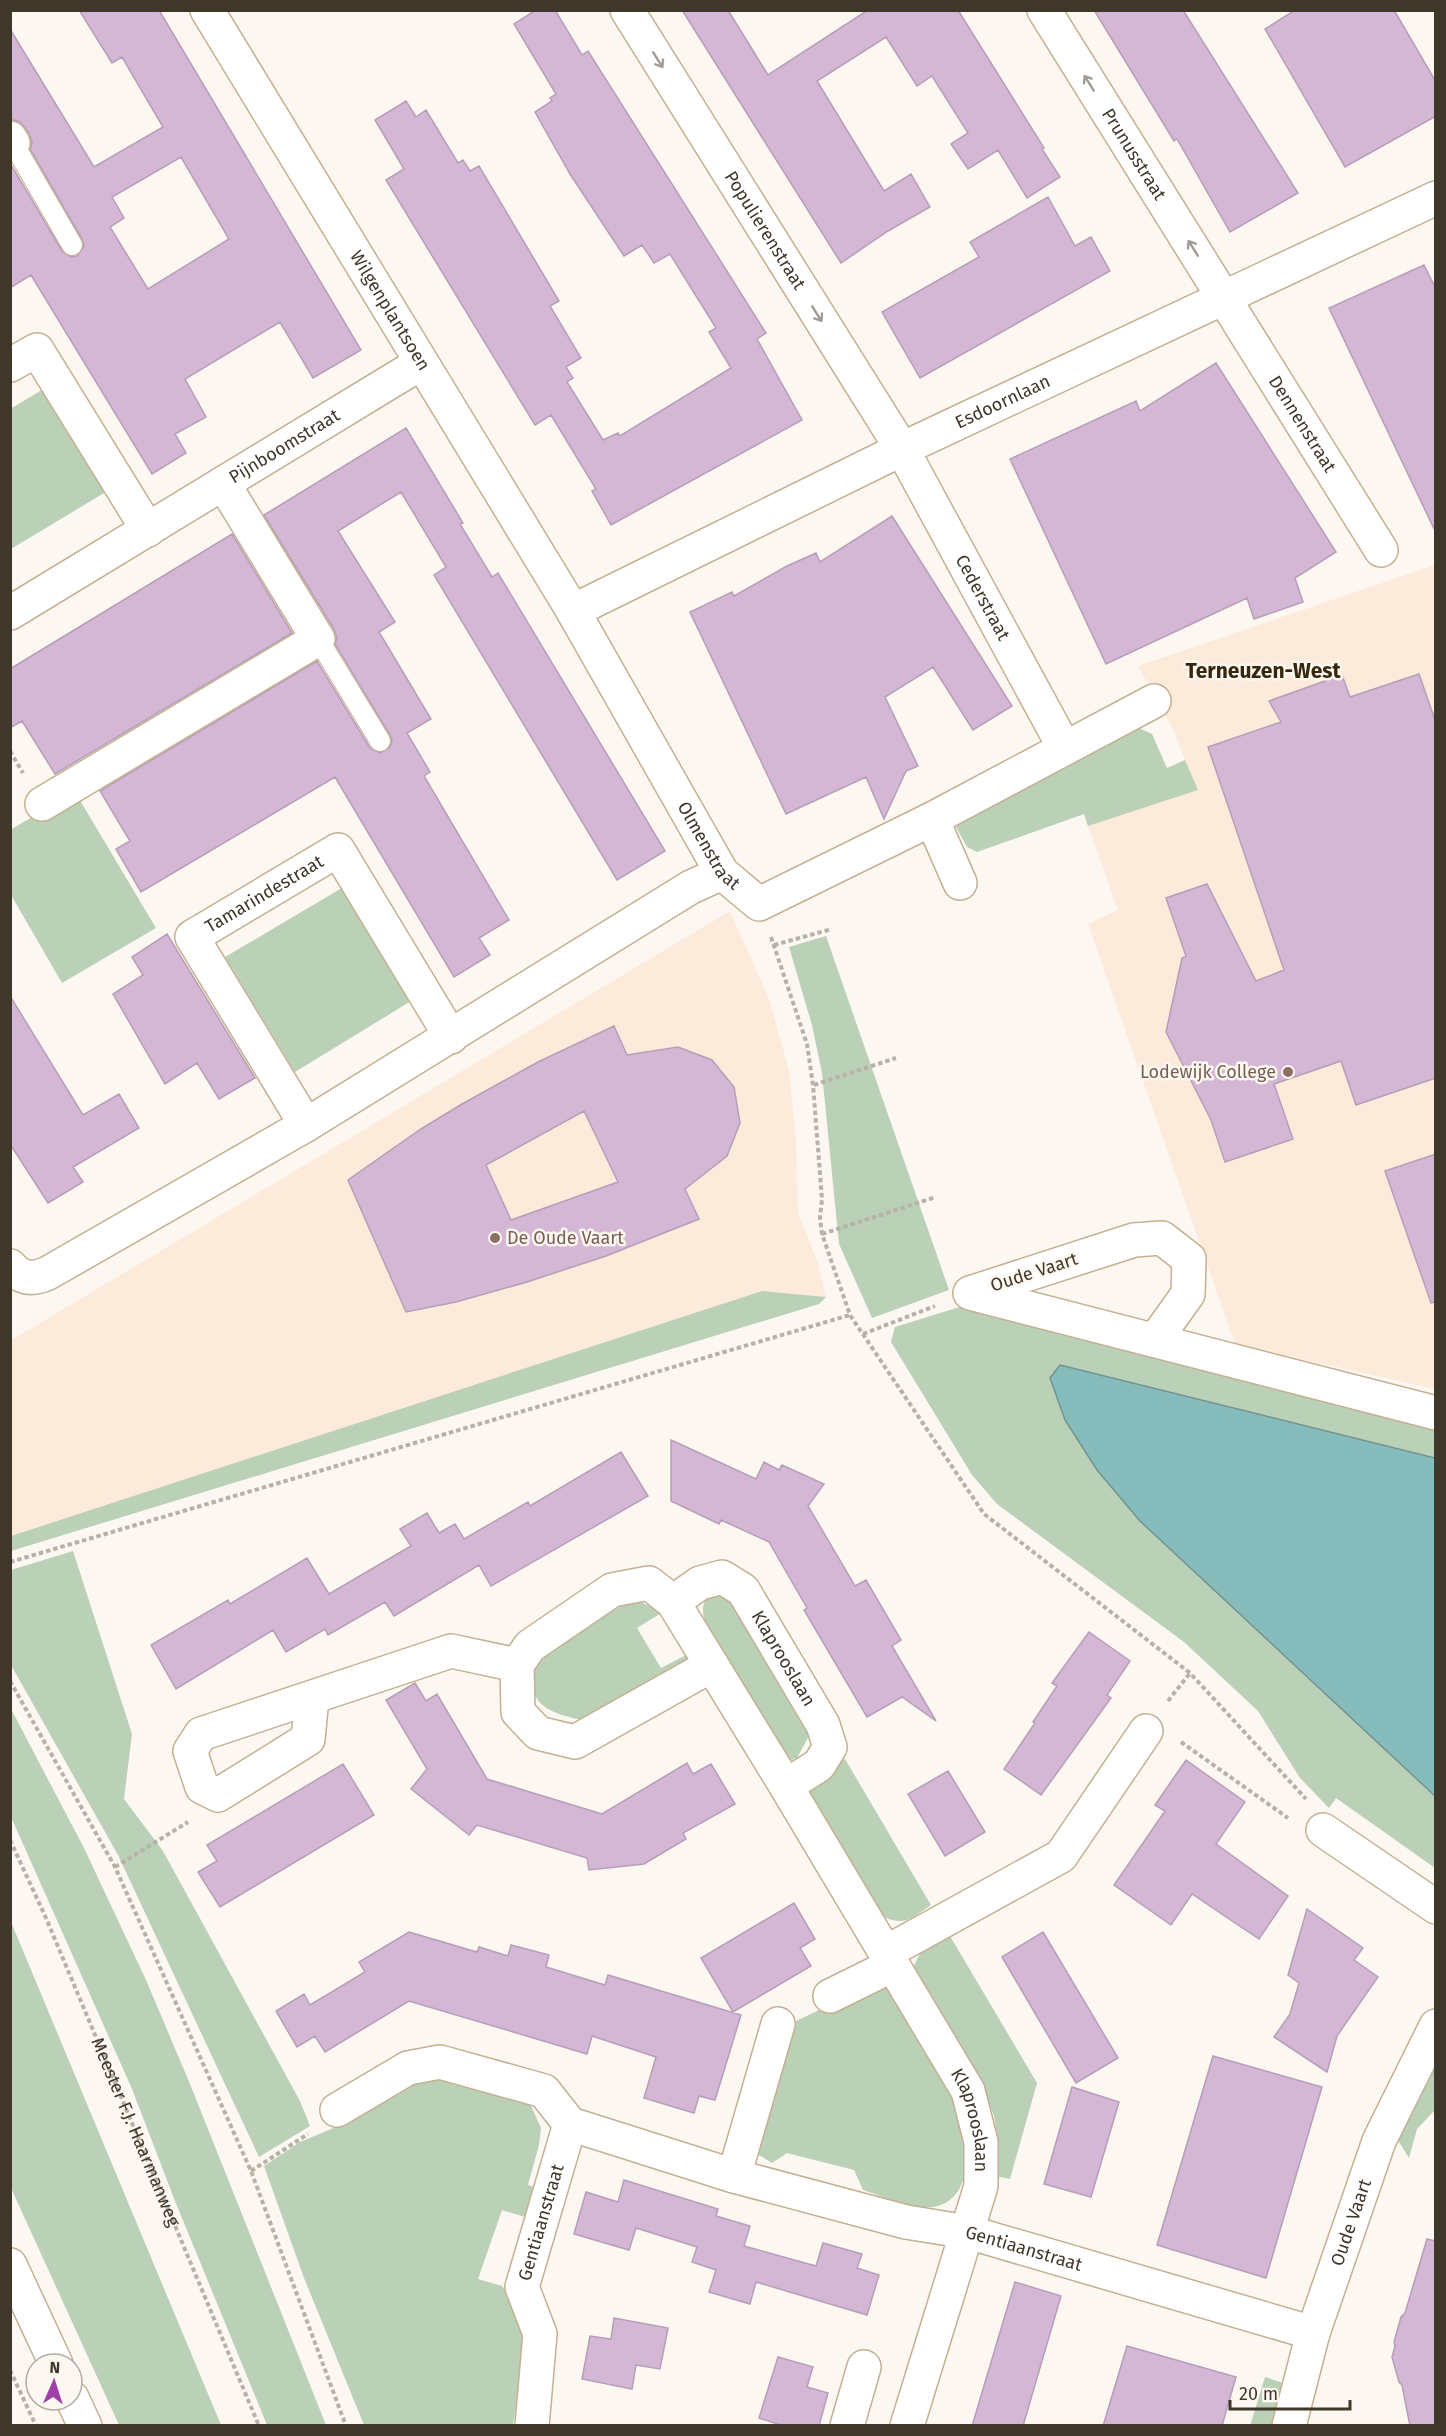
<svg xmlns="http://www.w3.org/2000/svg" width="1446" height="2436" font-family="'Fira Sans',sans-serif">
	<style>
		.education { fill: #fcebda }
		.green { fill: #bad0b7 }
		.water { fill: #87bcbc; stroke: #729490; stroke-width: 1.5 }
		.building { fill: #d4b6d5; stroke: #b79eb8; stroke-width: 1.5; fill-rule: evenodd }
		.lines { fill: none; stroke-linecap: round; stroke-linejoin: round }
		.lane-casing { stroke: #c4b092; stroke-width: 22 }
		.street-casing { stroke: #c4b092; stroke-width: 36 }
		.secondary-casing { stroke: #c4b092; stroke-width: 36 }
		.path { stroke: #b7b1a8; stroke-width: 4; stroke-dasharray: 4.5 3; stroke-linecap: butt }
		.lane { stroke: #fff; stroke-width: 20 }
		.street { stroke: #fff; stroke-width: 33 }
		.secondary { stroke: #fff; stroke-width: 33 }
		.oneway { stroke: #a09b95 }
		.education-dot { fill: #8d6e63; stroke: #fcf8f1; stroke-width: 2 }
		.labels { text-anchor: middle; stroke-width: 5; stroke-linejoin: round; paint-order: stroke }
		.street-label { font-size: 18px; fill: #40372b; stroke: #fcf8f1 }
		.education-label { font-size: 18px; fill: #785e54; stroke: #fcf8f1; text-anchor: end }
		.quarter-label { font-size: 21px; font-weight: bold; fill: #37270b; stroke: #fcf8f1 }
	</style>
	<rect width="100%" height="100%" fill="#fcf8f1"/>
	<path class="education" d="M1435 565V1389L1235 1344 1088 924 1118 910 1088 826 1197 790 1172 727 1138 666Z
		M730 911 769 999 789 1070 796 1140 798 1213 818 1263 826 1297 762 1291 11 1536 10 1341Z"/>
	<path class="green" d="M47 387 109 490 11 549 10 409Z
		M1139 728 1152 734 1167 768 1185 760 1198 790 1088 826 1084 814 977 852 967 847 956 827 960 817Z
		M75 792 156 928 62 983 11 895 10 830Z
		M347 885 416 998 295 1072 225 957Z
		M826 936 949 1290 872 1318 839 1244 822 1073 812 1025 789 947Z
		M762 1291 826 1297 819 1304 11 1551V1536Z
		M966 1305 1435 1423V1458L1060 1366 1050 1378 1065 1420 1097 1470 1140 1521 1435 1796V1868L1336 1798 1329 1808 1300 1778 1258 1711 1184 1642 997 1504 972 1475 891 1342 895 1327Z
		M73 1551 132 1734 124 1799 163 1851 300 2101 310 2126 259 2157 118 1855 11 1665V1570Z
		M712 1593 728 1596 807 1723 809 1736 797 1758 791 1760 783 1753 704 1620C702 1607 702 1602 712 1593Z
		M636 1600 663 1612 637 1628 661 1668 688 1654 689 1658 685 1667 581 1720C565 1716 539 1711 534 1692 531 1683 533 1671 533 1663L610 1611Z
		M10 1707 84 1848 146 1980 190 2084 326 2425H267L175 2201 132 2089 11 1817Z
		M845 1759 931 1905C913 1917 905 1927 884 1917L811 1799 810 1786 828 1769Z
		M11 1922 221 2425H119L11 2188Z
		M950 1936 1037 2083 1010 2179 996 2176 998 2142 994 2116 985 2093 912 1974C918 1948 928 1946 950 1936Z
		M883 1979C901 2009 918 2040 936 2070 943 2083 953 2096 958 2110 969 2141 976 2200 933 2207 915 2210 881 2196 863 2190L854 2170 787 2153 772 2163 759 2155 753 2148 784 2027Z
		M1435 2051V2110L1417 2129 1409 2158 1397 2139Z
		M422 2079H453L529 2101 541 2128 539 2145 528 2185 534 2187 525 2217 502 2210 478 2279 502 2286 518 2311 522 2339V2370L513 2425H364L304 2278 264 2166 300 2142 343 2124Z
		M1265 2377 1283 2383 1277 2425 1250 2426Z"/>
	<path class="water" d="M1060 1365 1435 1458V1796L1140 1521 1097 1470 1065 1420 1050 1378Z"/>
	<path class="building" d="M79 10H159L361 350 313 378 280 322 185 379 206 417 175 434 186 453 152 474 31 275 10 288V163L62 251 71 257 77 256 84 246 82 239 30 149 32 142 29 133 20 122 10 119V29L94 167 163 127 122 57 112 63ZM181 157 229 239 148 289 110 227 124 218 112 197Z
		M536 10H555L582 55 588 51 766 333 757 339 802 420 611 525 592 491 596 489 551 415 535 425 386 180 404 169 375 120 406 101 416 117 426 110 458 163 463 160 470 171 479 166 559 301 550 306 581 358 566 367 573 378 567 382 603 440 618 433 620 436 731 368 709 332 716 328 670 254 654 263 642 245 624 256 570 174 535 112 552 101 550 98 556 94 514 24Z
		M682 10H728L768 75 868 10H958L1044 148 1042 149 1060 177 1027 198 998 150 968 169 951 144 968 133 932 76 917 86 886 37 817 81 884 191 911 174 930 207 888 231 841 263Z
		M1094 10H1183L1298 193 1230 232 1177 139 1174 141Z
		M1295 10H1394L1436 82V116L1345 167 1265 29Z
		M1048 197 1075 246 1091 237 1110 271 920 378 882 312 979 257 970 242Z
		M1424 265 1436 289V533L1329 308Z
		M1216 363 1336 552 1295 578 1303 602 1254 619 1247 598 1106 664 1010 459 1136 401 1140 411Z
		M406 428 463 523 460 524 492 577 498 573 665 851 617 880 434 575 446 567 401 492 338 531 395 622 379 632 431 719 407 733 430 772 424 776 509 920 479 938 490 955 454 977 335 777 141 892 116 849 130 841 100 791 317 661 370 748 380 753 390 747 392 741 390 735 335 644 337 638 334 629 264 515Z
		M892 516 1012 706 973 730 933 667 885 697 918 766 906 771 884 819 866 777 786 814 690 612 732 592 734 596 787 566 816 553 820 562Z
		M232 534 292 633 55 774 22 721 10 728V669Z
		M1419 674 1436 723V1078L1356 1105 1341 1061 1274 1084 1293 1139 1225 1162 1211 1120 1166 1032 1182 958 1186 956 1166 898 1207 884 1256 981 1284 970 1208 747 1281 722 1269 701 1342 675 1350 697Z
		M167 934 255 1078 219 1099 197 1063 165 1084 113 994 143 975 132 957Z
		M10 996 83 1115 119 1094 139 1128 73 1167 83 1182 48 1203 10 1144Z
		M614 1026 627 1055 678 1047 712 1060 734 1087 740 1123 727 1156 685 1189 699 1219 606 1256 527 1282 456 1302 406 1312 348 1180 421 1129 462 1104 538 1062ZM584 1111 618 1182 511 1220 486 1165Z
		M1436 1154V1302L1431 1303 1385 1171Z
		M671 1440 756 1479 764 1462 779 1470 782 1465 824 1484 808 1506 855 1586 866 1580 901 1640 892 1646 936 1721 902 1697 867 1717 804 1610 807 1608 769 1542 721 1520 719 1524 671 1501Z
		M621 1452 648 1496 491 1586 479 1565 394 1616 385 1602 328 1635 325 1629 286 1652 273 1630 176 1689 151 1645 228 1600 230 1604 307 1558 329 1594 411 1546 400 1529 427 1513 439 1533 455 1524 464 1539 528 1502 530 1506Z
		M1089 1632 1130 1661 1107 1695 1111 1698 1041 1795 1004 1769 1035 1723 1033 1722 1057 1686 1052 1683Z
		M415 1683 426 1701 437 1694 487 1779 602 1814 687 1763 693 1774 711 1764 735 1804 683 1833 686 1839 644 1864 589 1870 587 1858 477 1825 469 1835 411 1789 427 1769 386 1700Z
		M1186 1760 1245 1802 1216 1844 1288 1896 1259 1939 1192 1894 1171 1925 1114 1885 1165 1811 1155 1805Z
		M343 1764 374 1815 220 1907 198 1872 217 1861 207 1845Z
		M948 1771 985 1832 945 1856 908 1794Z
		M794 1903 815 1939 800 1948 811 1966 733 2012 701 1958Z
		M1307 1909 1363 1948 1354 1960 1378 1977 1337 2036 1327 2072 1274 2037 1290 2014 1299 1983 1288 1975Z
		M409 1932 477 1952 479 1947 508 1956 511 1945 549 1955 546 1967 605 1985 608 1975 741 2015 715 2100 699 2096 694 2113 644 2098 656 2057 592 2036 587 2054 409 2001 325 2052 315 2036 297 2047 276 2011 304 1994 310 2005 365 1972 359 1962Z
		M1043 1932 1118 2058 1076 2083 1002 1957Z
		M1213 2056 1322 2087 1266 2278 1157 2245Z
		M1072 2087 1119 2102 1091 2197 1044 2184Z
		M624 2180 718 2209 716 2216 750 2226 744 2246 816 2266 823 2243 862 2254 857 2268 879 2275 867 2315 756 2282 750 2304 709 2292 716 2270 692 2262 697 2247 636 2228 629 2250 574 2234 586 2192 618 2202Z
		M1427 2239 1436 2241V2426H1410L1402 2385 1399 2382 1392 2357 1395 2346 1394 2342 1401 2317 1405 2313Z
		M1015 2282 1061 2296 1023 2426H972Z
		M614 2318 668 2328 660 2369 636 2365 632 2389 582 2379 590 2336 611 2339Z
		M1127 2346 1236 2377 1222 2426H1103Z
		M778 2357 813 2367 807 2387 828 2393 819 2426H784L759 2418Z"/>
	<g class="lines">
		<g class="lane-casing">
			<path id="lane" d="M13 143 72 245
				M318 639 380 741"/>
		</g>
		<g class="street-casing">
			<g id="street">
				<path id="s2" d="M207 10 573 611 722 873 759 904 932 819 1154 701"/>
				<path id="s3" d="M627 10 902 449 1064 747"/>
				<path id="s4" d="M1044 10 1381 550"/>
				<path d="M10 138 13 143"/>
				<path d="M10 365 37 350 148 530"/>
				<path id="s5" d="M573 611 902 449 1436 198"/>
				<path id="s6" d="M10 613 421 363"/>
				<path d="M42 804 318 639 223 483"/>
				<path d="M932 819 960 883"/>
				<path id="s7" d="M306 1125 192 937 338 850 451 1037"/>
				<path d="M10 1266C21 1279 33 1280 48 1273L306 1125 691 887 722 873"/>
				<path d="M1155 1340 1188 1294 1189 1259 1162 1238 1134 1240 970 1293 1436 1413"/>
				<path id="s8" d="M673 1602 700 1583 722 1577 743 1590 823 1725 830 1747 819 1765 786 1786"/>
				<path id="s9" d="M712 1665 575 1742 538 1733 518 1712 517 1665 530 1646 612 1590 649 1583 673 1602 786 1786 968 2091 981 2142V2186L907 2426"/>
				<path d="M312 1698 308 1739 218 1795 202 1787 190 1751 201 1734 451 1651 517 1665"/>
				<path d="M1323 1830 1436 1907"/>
				<path d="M885 1953 1061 1856 1146 1731"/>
				<path d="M830 1996 893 1965"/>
				<path id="s10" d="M337 2110 408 2068 440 2062 544 2091 570 2124 734 2176 906 2222 968 2232 1313 2333"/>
				<path d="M734 2176 778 2024"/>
				<path id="s11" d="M532 2426 540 2334 522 2287 570 2124"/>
				<path d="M847 2426 864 2367"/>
				<path id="s12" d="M1289 2426 1313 2333 1379 2141 1436 2026"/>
			</g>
		</g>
		<g class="secondary-casing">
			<path id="secondary" d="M10 2265 56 2364
				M72 2398 85 2426"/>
		</g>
		<g class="path">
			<path d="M10 751 23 773"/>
			<path d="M771 937 807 1044 813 1085 822 1199 820 1218 822 1234 850 1315 984 1514 1190 1673 1306 1799"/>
			<path d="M774 945 832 929"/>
			<path d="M814 1085 896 1058"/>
			<path d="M822 1234 936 1197"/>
			<path d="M863 1334 935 1306"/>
			<path d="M10 1562 850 1315"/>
			<path d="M10 1681 115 1867 251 2171 346 2426"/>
			<path d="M1168 1701 1190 1673"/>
			<path d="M1181 1742 1288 1818"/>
			<path id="s1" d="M10 1840 46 1918 259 2426"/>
			<path d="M115 1867 188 1822"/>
			<path d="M251 2171 308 2134"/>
			<path d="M10 2370 36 2426"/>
		</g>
		<use href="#lane" class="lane"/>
		<use href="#street" class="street"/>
		<use href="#secondary" class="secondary"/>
	</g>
	<defs><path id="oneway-shaft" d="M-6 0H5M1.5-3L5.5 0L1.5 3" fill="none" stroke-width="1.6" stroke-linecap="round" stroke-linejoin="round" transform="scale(1.5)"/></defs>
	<g class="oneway">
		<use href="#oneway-shaft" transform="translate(658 60) rotate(58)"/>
		<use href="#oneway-shaft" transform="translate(1089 83) rotate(-122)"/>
		<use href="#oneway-shaft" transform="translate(1193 248) rotate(-122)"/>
		<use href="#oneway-shaft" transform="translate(817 314) rotate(58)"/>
	</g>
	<g class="education-dot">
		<circle cx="1288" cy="1072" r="6"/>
		<circle cx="495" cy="1238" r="6"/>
	</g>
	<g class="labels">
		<g class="street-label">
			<text dy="6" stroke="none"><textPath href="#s4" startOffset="170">Prunusstraat</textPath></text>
			<text dy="6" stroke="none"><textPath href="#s3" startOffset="260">Populierenstraat</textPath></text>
			<text dy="6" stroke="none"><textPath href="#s2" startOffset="352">Wilgenplantsoen</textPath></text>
			<text dy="6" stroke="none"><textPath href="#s5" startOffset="478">Esdoornlaan</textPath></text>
			<text dy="6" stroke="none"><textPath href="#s4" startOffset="488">Dennenstraat</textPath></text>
			<text dy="6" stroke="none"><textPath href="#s6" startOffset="321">Pijnboomstraat</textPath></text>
			<text dy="6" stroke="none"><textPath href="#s3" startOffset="687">Cederstraat</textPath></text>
			<text dy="6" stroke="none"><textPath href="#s2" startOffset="975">Olmenstraat</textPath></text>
			<text dy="6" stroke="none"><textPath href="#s7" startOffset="304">Tamarindestraat</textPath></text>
			<text transform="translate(1034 1272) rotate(-18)" y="6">Oude Vaart</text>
			<text dy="6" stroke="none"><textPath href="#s8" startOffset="160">Klaprooslaan</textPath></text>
			<text dy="6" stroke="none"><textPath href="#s9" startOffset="1062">Klaprooslaan</textPath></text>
			<text dy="6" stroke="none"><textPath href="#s1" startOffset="318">Meester F.J. Haarmanweg</textPath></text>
			<text dy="6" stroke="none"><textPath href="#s11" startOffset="210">Gentiaanstraat</textPath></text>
			<text dy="6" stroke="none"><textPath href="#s12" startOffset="213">Oude Vaart</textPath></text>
			<text dy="6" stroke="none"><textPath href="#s10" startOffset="736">Gentiaanstraat</textPath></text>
		</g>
		<g class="education-label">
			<text x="1276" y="1078">Lodewijk College</text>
			<text x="507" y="1244" text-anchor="start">De Oude Vaart</text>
		</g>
		<g class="quarter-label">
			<text x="1263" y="678">Terneuzen-West</text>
		</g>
	</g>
	<rect width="1446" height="2436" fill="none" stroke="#40372b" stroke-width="24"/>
	<g transform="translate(54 2382) rotate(3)"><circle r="28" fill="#fcf8f1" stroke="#b1aba2" stroke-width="1.5"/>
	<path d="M0-4.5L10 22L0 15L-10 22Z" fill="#9f40a8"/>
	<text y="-9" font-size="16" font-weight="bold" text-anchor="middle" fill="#40372b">N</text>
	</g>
	<path d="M1230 2400v9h120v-9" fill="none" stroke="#40372b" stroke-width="3"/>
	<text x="1239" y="2400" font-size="18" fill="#40372b" stroke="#fcf8f1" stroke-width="4.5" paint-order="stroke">20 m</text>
</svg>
